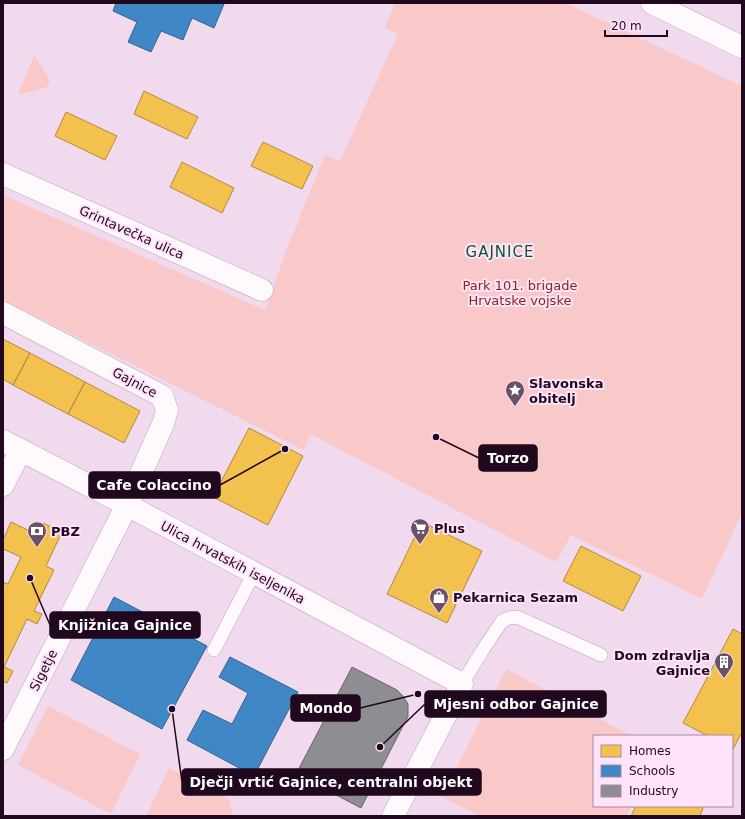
<svg xmlns="http://www.w3.org/2000/svg" width="745" height="819" font-family="'DejaVu Sans',sans-serif">
	<style>
		.green { fill: #f9c8c9 }
		.homes { fill: #f2c14e; stroke: #b38a40 }
		.schools { fill: #3f88c5; stroke: #366293 }
		.industry { fill: #8d8d92; stroke: #6c656f }
		.lines { fill: none; stroke-linecap: round; stroke-linejoin: round }
		.service-casing { stroke: #bda7ba; stroke-width: 14 }
		.minor-casing { stroke: #bda7ba; stroke-width: 23 }
		.service { stroke: #fdf9fc; stroke-width: 13 }
		.minor { stroke: #fdf9fc; stroke-width: 22 }
		.labels { text-anchor: middle; stroke-width: 4; stroke-linejoin: round; paint-order: stroke }
		.street-label { font-size: 13px; fill: #20081e; stroke: #ffe3fa }
		.park-label { font-size: 13px; fill: #8e2617; stroke: #ffe3fa }
		.poi-label { font-size: 13px; font-weight: bold; fill: #20081e; stroke: #ffe3fa; text-anchor: start }
		.quarter-label { font-size: 15px; letter-spacing: 1px; fill: #0d562a; stroke: #ffe3fa }
		.leader { fill: none; stroke: #20081e; stroke-width: 1.5 }
		.callout-dot { fill: #20081e; stroke: #ffe3fa; stroke-width: 1.5 }
		.callout { fill: #20081e; stroke: #20081e; stroke-width: 1.5 }
		.callout-label { font-size: 14px; text-anchor: middle; font-weight: bold; fill: #fff }
	</style>
	<rect width="100%" height="100%" fill="#f1daed"/>
	<path class="green" d="M395 3H565L742 86V513L702 599 571 535 556 562 310 434 304 450 3 300V195L265 310 286 251 325 155 340 161 398 34 385 27Z
		M34 55 50 80 48 87 18 95Z
		M506 669 632 736H594V806H632L627 816H479L442 797Z
		M48 706 140 754 111 814 18 765Z
		M169 768 229 799 232 812V816H146Z"/>
	<path class="homes" d="M144 91 198 117 187 139 134 114Z
		M66 112 117 136 105 160 55 136Z
		M263 142 313 166 302 189 251 166Z
		M182 162 234 188 222 213 170 187Z
		M3 339 30 353 13 385 3 379Z
		M30 353 85 382 68 414 13 385Z
		M85 382 140 411 124 443 68 414Z
		M249 428 303 456 268 525 213 497Z
		M11 522 38 535 43 523 62 532 46 566 54 570 34 611 42 614 37 624 27 619 4 667 13 671 7 683 3 681V582L8 584 21 557 3 549V540Z
		M422 522 482 551 447 623 387 594Z
		M581 546 641 576 623 611 563 581Z
		M733 629 742 634V732L733 749 732 736H708L683 723Z
		M636 806H699L703 808 700 816H631Z"/>
	<path class="schools" d="M116 3H162L164 4 165 3H221L224 4 214 28 192 18 183 40 161 31 151 52 128 42 137 22 113 11Z
		M114 597 207 646 162 729 71 680Z
		M230 657 298 692 254 776 187 740 203 710 232 724 248 693 219 677Z"/>
	<path class="industry" d="M352 667 397 690 403 696 408 704V717L405 722 361 808 296 774Z"/>
	<g class="lines">
		<g class="service-casing">
			<path id="service" d="M214 650 254 573
				M462 684 484 648 502 621 509 618 517 617 601 655"/>
		</g>
		<g class="minor-casing">
			<path id="minor" d="M652 3 742 47
				M3 174 262 290
				M3 313 162 396 167 410 163 424 127 505 3 749
				M3 441 127 505 462 684 393 816
				M3 485 21 450"/>
		</g>
		<use href="#service" class="service"/>
		<use href="#minor" class="minor"/>
	</g>
	<defs>
		<g id="sight-pin" transform="scale(1)"><path d="M0 17L-7.5 6A9.5 9.5 0 1 1 7.5 6Z" fill="#695266" stroke="#ffe3fa"/><path d="M0-6L1.8-2.2L6-1.7L2.9 1.2L3.7 5.4L0 3.3L-3.7 5.4L-2.9 1.2L-6-1.7L-1.8-2.2Z" fill="#fff"/></g>
		<g id="supermarket-pin" transform="scale(1)"><path d="M0 17L-7.5 6A9.5 9.5 0 1 1 7.5 6Z" fill="#695266" stroke="#ffe3fa"/><path d="M-6-5.5h2.5l.6 2H6L4.5 2H-2.5L-4.4-4H-6ZM-1.5 3.2a1.3 1.3 0 1 0 .1 0ZM3 3.2a1.3 1.3 0 1 0 .1 0Z" fill="#fff"/></g>
		<g id="bank-pin" transform="scale(1)"><path d="M0 17L-7.5 6A9.5 9.5 0 1 1 7.5 6Z" fill="#695266" stroke="#ffe3fa"/><path d="M-6-4H6V4H-6ZM0-2.3a2.3 2.3 0 1 0 0 4.6a2.3 2.3 0 1 0 0-4.6Z" fill="#fff"/></g>
		<g id="shop-pin" transform="scale(1)"><path d="M0 17L-7.5 6A9.5 9.5 0 1 1 7.5 6Z" fill="#695266" stroke="#ffe3fa"/><path d="M-5-2.5h2.3a2.7 3.5 0 0 1 5.4 0H5L5.5 6h-11ZM-1.5-2.5h3a1.5 2.3 0 0 0-3 0Z" fill="#fff"/></g>
		<g id="building-pin" transform="scale(1)"><path d="M0 17L-7.5 6A9.5 9.5 0 1 1 7.5 6Z" fill="#695266" stroke="#ffe3fa"/><path d="M-4-6H4V6H1V3H-1V6H-4ZM-2.5-4.3h1.7v1.8h-1.7ZM.8-4.3h1.7v1.8H.8ZM-2.5-1h1.7V.8h-1.7ZM.8-1h1.7V.8H.8Z" fill="#fff"/></g>
	</defs>
	<g fill-rule="evenodd">
		<use href="#sight-pin" x="515" y="390"/>
		<use href="#supermarket-pin" x="420" y="528"/>
		<use href="#bank-pin" x="37" y="531"/>
		<use href="#shop-pin" x="439" y="597"/>
		<use href="#building-pin" x="724" y="662"/>
	</g>
	<g class="labels">
		<g class="street-label">
			<text transform="translate(132 232) rotate(24)" y="5">Grintavečka ulica</text>
			<text transform="translate(135 382) rotate(28)" y="5">Gajnice</text>
			<text transform="translate(233 562) rotate(28)" y="5">Ulica hrvatskih iseljenika</text>
			<text transform="translate(43 670) rotate(-63)" y="5">Sigetje</text>
		</g>
		<g class="park-label">
			<text x="520" y="290">Park 101. brigade<tspan x="520" dy="15">Hrvatske vojske</tspan></text>
		</g>
		<g class="poi-label">
			<text x="529" y="388">Slavonska<tspan x="529" dy="15">obitelj</tspan></text>
			<text x="434" y="533">Plus</text>
			<text x="51" y="536">PBZ</text>
			<text x="453" y="602">Pekarnica Sezam</text>
			<text x="710" y="660" text-anchor="end">Dom zdravlja<tspan x="710" dy="15">Gajnice</tspan></text>
		</g>
		<g class="quarter-label">
			<text x="500" y="257">GAJNICE</text>
		</g>
	</g>
	<path class="leader" d="M436 437L479 458M285 449L220 485M30 578L50 625M380 747L425 704M418 694L360 708M172 709L182 782"/>
	<g class="callout-dot">
		<circle cx="436" cy="437" r="4"/>
		<circle cx="285" cy="449" r="4"/>
		<circle cx="30" cy="578" r="4"/>
		<circle cx="380" cy="747" r="4"/>
		<circle cx="418" cy="694" r="4"/>
		<circle cx="172" cy="709" r="4"/>
	</g>
	<g class="callout">
		<rect x="479" y="445" width="58" height="26" rx="4"/>
		<rect x="89" y="472" width="131" height="26" rx="4"/>
		<rect x="50" y="612" width="150" height="26" rx="4"/>
		<rect x="425" y="691" width="181" height="26" rx="4"/>
		<rect x="291" y="695" width="69" height="26" rx="4"/>
		<rect x="182" y="769" width="299" height="26" rx="4"/>
	</g>
	<g class="callout-label">
		<text x="508" y="463">Torzo</text>
		<text x="154" y="490">Cafe Colaccino</text>
		<text x="125" y="630">Knjižnica Gajnice</text>
		<text x="516" y="709">Mjesni odbor Gajnice</text>
		<text x="326" y="713">Mondo</text>
		<text x="331" y="787">Dječji vrtić Gajnice, centralni objekt</text>
	</g>
	<rect width="745" height="819" fill="none" stroke="#20081e" stroke-width="8"/>
	<rect x="593" y="735" width="140" height="72" fill="#ffe3fa" stroke="#a68ba2"/>
	<rect x="601" y="745" width="20" height="12" fill="#f2c14e" stroke="#a68ba2"/>
	<text x="629" y="755" font-size="12" fill="#20081e">Homes</text>
	<rect x="601" y="765" width="20" height="12" fill="#3f88c5" stroke="#a68ba2"/>
	<text x="629" y="775" font-size="12" fill="#20081e">Schools</text>
	<rect x="601" y="785" width="20" height="12" fill="#8d8d92" stroke="#a68ba2"/>
	<text x="629" y="795" font-size="12" fill="#20081e">Industry</text>
	<path d="M605 30v6h62v-6" fill="none" stroke="#20081e" stroke-width="2"/>
	<text x="611" y="30" font-size="12" fill="#20081e" stroke="#ffe3fa" stroke-width="3" paint-order="stroke">20 m</text>
</svg>
